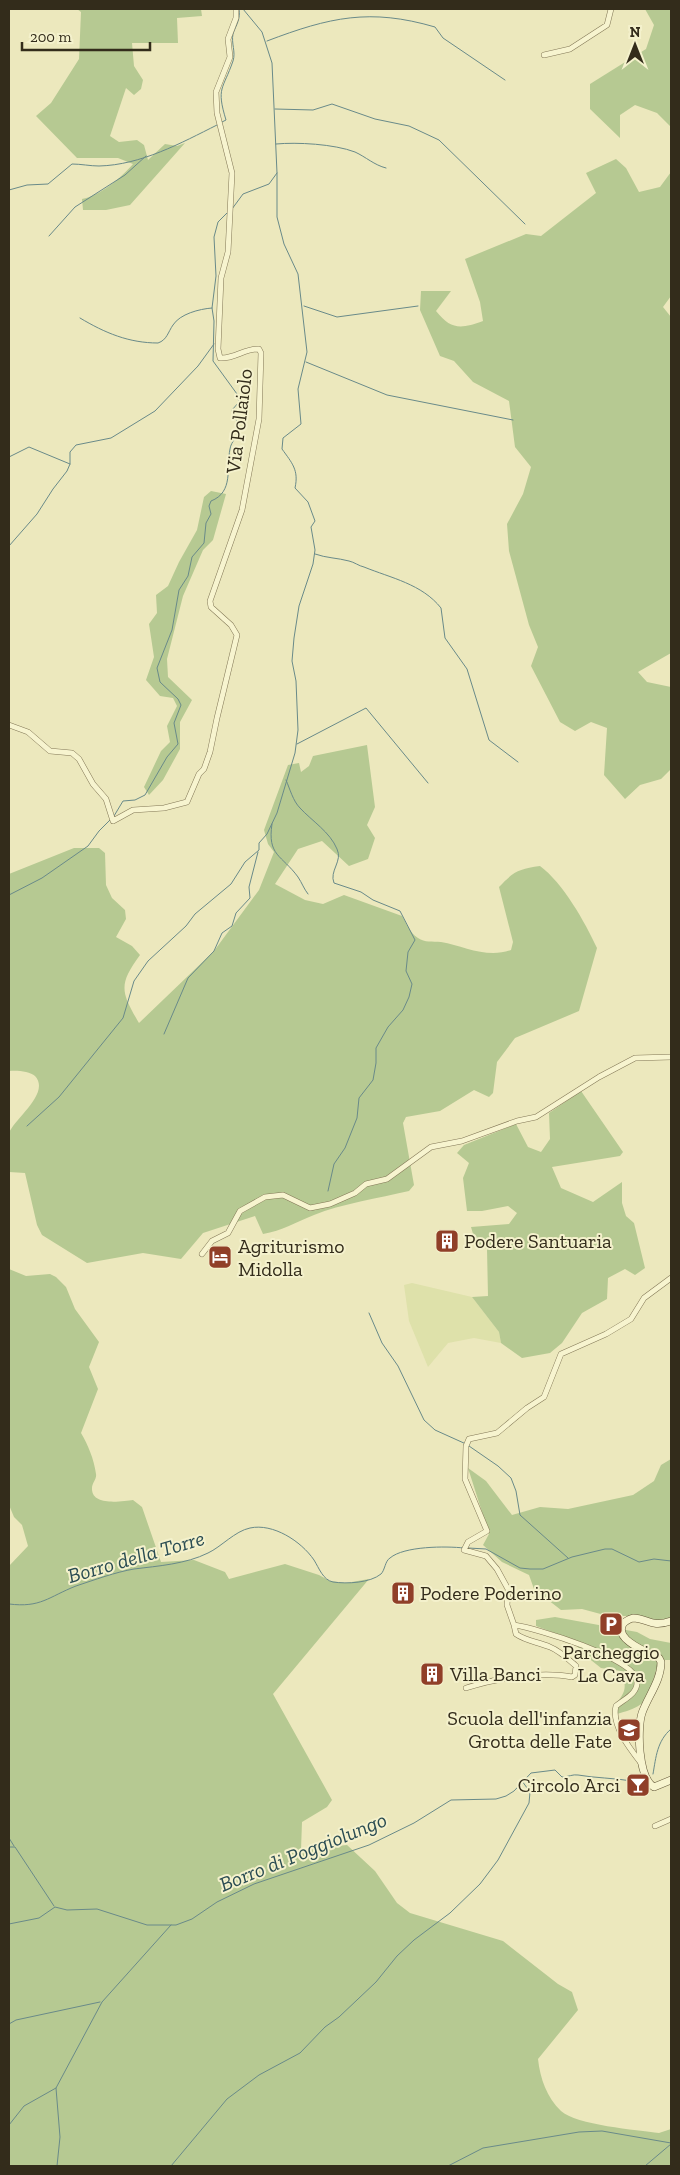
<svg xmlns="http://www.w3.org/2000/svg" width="680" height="2175" font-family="'Zilla Slab',serif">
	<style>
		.farmland { fill: #dee1aa }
		.green { fill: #b6c992 }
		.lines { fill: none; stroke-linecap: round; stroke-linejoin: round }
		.stream { stroke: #698a89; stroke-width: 1 }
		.street-casing { stroke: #837857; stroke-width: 6 }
		.secondary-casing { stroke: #65593a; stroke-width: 8 }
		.street { stroke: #f7f4cf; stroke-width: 5 }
		.secondary { stroke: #f7f4cf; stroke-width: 7 }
		.labels { text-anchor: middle; stroke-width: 4; stroke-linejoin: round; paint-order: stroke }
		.street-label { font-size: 20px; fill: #332c1b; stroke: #f4f1cc }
		.poi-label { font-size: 20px; fill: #332c1b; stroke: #f4f1cc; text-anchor: start }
		.water-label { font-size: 21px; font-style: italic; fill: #2a4c52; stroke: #f4f1cc }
	</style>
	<rect width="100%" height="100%" fill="#ece8bd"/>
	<path class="farmland" d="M412 1283 472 1297 499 1332 501 1343 474 1338 448 1343 428 1367 409 1321 404 1285Z"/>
	<path class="green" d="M77 9H201L202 16 177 18 178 43H132L134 66 143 80 141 89 134 95 126 88 110 136 119 142 137 140 144 145 148 160 165 144 177 146 185 143 130 205 106 210H83L82 199C100 196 122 177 133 164L118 158H77L36 116 51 103 79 59 81 12Z
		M645 9H671V127L657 113 635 105 620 115V138L590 109V84L646 49 654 25Z
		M616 159 626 168 639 192 660 187 671 172V296L663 307 671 317V653L638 672 647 682 671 687V769L661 779 640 785 625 799 604 775 607 728 591 722 575 731 560 722 531 666 538 647 529 625 509 551 507 524 523 494 531 467 515 447 509 401 473 382 454 361 440 356 420 310 421 291H451L436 311C451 330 461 329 483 321L480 302 465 259 526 234 541 236 596 193 586 173Z
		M211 491 226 494 213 540 203 550 183 596 167 659 168 677 192 700 180 722V749L163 780 149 795 144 787 161 751 170 742 167 726 177 706 173 698 160 696 146 680 154 657 149 624 157 613 156 595 168 586 179 562 197 530 204 497Z
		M367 745 375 807 367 825 375 838 368 859 349 866 322 841 298 849 275 884 305 900 323 904 344 895 402 916C407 924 409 932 418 938 425 943 432 941 441 942 464 946 487 959 511 950L513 942 499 887C514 871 519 869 540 866 563 883 585 922 597 948L579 1011 515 1038 497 1062 493 1093 489 1097 474 1090 440 1111 406 1117 403 1123 414 1185 409 1191C379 1198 341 1204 314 1215 296 1222 282 1231 263 1234L255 1216 203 1233 181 1259 143 1253 87 1263 42 1235 37 1225 25 1173 9 1172C9 1161 5 1143 9 1133 14 1119 51 1093 35 1076 30 1071 16 1070 9 1071V874L74 848H99L105 853 106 885 112 898 125 910 126 919 116 937 132 946 140 955C118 985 121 992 139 1023L214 951 259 890 274 852 268 844 264 830 288 765 299 763 301 772 309 766 313 756Z
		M581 1091 623 1152 620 1156 552 1167 561 1188 593 1202 622 1182V1203L626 1216 634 1223 645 1268 635 1275 625 1269 608 1278 607 1299 582 1313 562 1343 550 1353 522 1358 501 1343 499 1332 472 1297 488 1296 487 1249 476 1244 471 1227 509 1224 517 1213 508 1206 482 1211H467L463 1178 469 1163 457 1153 464 1145 516 1124 528 1147 541 1152 550 1139 549 1113Z
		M9 1269 26 1276 50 1274 56 1277 66 1287 75 1309 99 1342 89 1367 98 1389 81 1433C88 1445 94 1459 96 1474 97 1479 92 1483 92 1488 91 1507 123 1501 133 1500L142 1507 161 1562 194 1560 225 1572 229 1579 285 1564 319 1575 330 1581 346 1583 369 1579 273 1694 332 1800 327 1807 302 1822 301 1850 347 1845 375 1871 397 1903 410 1913 503 1941 558 1984 572 1992 578 2010 538 2059C540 2078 547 2098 561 2111 576 2125 637 2130 659 2133L671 2129V2166H9V1566L28 1546 22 1525 14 1517 9 1505Z
		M671 1459V1623L650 1620 642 1616H608L582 1609 561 1610 534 1589 529 1575 502 1562 483 1545 489 1534 468 1468 486 1481 512 1515 540 1507 568 1509 633 1495 654 1481 661 1465Z
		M555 1617 637 1632 650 1639 671 1643V1660H659C648 1694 655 1704 617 1714L616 1704C626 1691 627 1687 621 1671L601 1668 582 1653 573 1640 536 1626V1620Z"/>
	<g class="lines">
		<path class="stream" d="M267 41C330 17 370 8 435 27L443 38 505 80
			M275 109 313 110 332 104 375 119 409 126 439 140 525 224
			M220 123 226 120C216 87 223 90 233 61 236 52 231 43 233 34 236 25 241 19 239 9
			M276 144C297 142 334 144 355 152 366 157 374 165 386 168
			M9 190 27 185 48 184 72 164C81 164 90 166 99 166 141 165 181 143 217 125
			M232 209 243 194 269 184 277 173
			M49 236 75 207 125 175 146 156
			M304 306 337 317 418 306
			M80 318C105 333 129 343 158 343 167 340 168 332 173 325 180 314 199 309 212 308
			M306 362 387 395 513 420
			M9 457 29 447 70 464
			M9 546 37 514 53 489 67 471 70 464V452L76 445 111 438 155 411 198 366 214 344
			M315 554C326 558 338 558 349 561 354 562 359 566 364 567 391 578 422 584 441 608L445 638 467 669 489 740 518 762
			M297 744 366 708 428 783
			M286 780C290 789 293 801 300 808 312 821 330 832 337 849 343 861 329 871 334 883L361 892 373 900 400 911 415 940 408 952 406 971 412 984 409 997 403 1010 388 1027 376 1048V1063L373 1080 359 1098 357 1118 345 1148 334 1164 328 1191
			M114 816 123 801 135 800 145 795 167 757 178 744 174 723 181 705 178 699 160 682 157 668 172 630 179 590 188 576 192 557 204 543 206 523 211 514 209 506 211 501C234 492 226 468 230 449 231 441 239 436 239 428 239 422 233 416 232 410L239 402 237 394 213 361 214 321 212 308 216 276 214 237 218 222 229 211
			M272 824C267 856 282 855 298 877 302 883 304 889 308 894
			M9 895 42 878 88 846 99 831 111 819
			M164 1034 188 978 214 951 222 933 232 926 236 913 250 898 249 887 258 852
			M27 1126 59 1097 123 1018 134 981 148 961 186 926 195 914 231 884 245 862 259 850V843L267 834 277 813 295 753 298 730 296 681 292 661 294 638 299 606 313 564 315 550 311 527 315 521 308 502 295 488C299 470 292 463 282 449L283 438 301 424 298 389 307 352 298 274 284 244 277 217V173L272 63 262 32 243 9
			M369 1313 382 1343 398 1366 424 1420 435 1430 466 1444
			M469 1446 498 1466 511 1478 516 1491 520 1515 568 1558
			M468 1548 486 1549 520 1568 530 1569H543L572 1557 605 1549H612L639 1562 654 1559 671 1561
			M9 1604C41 1608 48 1597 76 1586 94 1580 116 1572 134 1569 158 1566 186 1564 208 1553 221 1547 235 1531 250 1528 273 1523 301 1541 314 1560 319 1568 323 1580 333 1582 347 1584 370 1583 381 1574 385 1570 385 1561 390 1558 404 1546 446 1546 464 1548
			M653 1774C656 1757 657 1741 671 1729
			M9 1838 14 1846
			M9 1847H15L54 1906
			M9 1924 39 1918 55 1907 67 1910 97 1909 147 1925H176L192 1919 217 1902 254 1884 369 1845 414 1823 451 1800 496 1799 506 1796 514 1791 531 1773 555 1770 562 1777C568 1777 573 1774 578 1775 595 1778 614 1778 632 1781
			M9 2024 16 2020 100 2002
			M9 2125 24 2106 56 2088
			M57 2166 60 2137 56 2088 102 2002 171 1925
			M171 2166 227 2099 259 2075 300 2053 325 2027 339 2017 376 1982 397 1956 414 1940 450 1913 480 1884 498 1860 529 1803 530 1792 522 1781
			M448 2166 483 2148 579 2132 602 2131 671 2143
			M645 2166 671 2144"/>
		<g class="street-casing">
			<path id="street" d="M544 55 570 49 607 25 611 9
				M9 725 28 732 50 751 72 753 79 759 93 784 106 799 113 821 133 810 164 808 187 802 199 774 204 769 210 752 217 718 237 635 231 625 211 607 210 601 242 510 259 419 261 353 259 349C245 348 235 359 220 358L218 349 221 278 228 252 232 173 217 113 216 92 230 57 228 39 236 18V9
				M202 1254 212 1241 228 1233 240 1211 265 1197 283 1195 310 1208 330 1204 355 1193 366 1184 387 1179 431 1147 462 1141 517 1121 536 1117 599 1077 635 1058 671 1057
				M466 1688C496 1678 541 1671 572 1677L575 1675 576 1666C568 1659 560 1651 550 1647 538 1642 526 1641 516 1634L514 1625
				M641 1763C630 1749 611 1725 616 1706 624 1699 638 1694 637 1681 635 1658 536 1628 514 1625L507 1605 508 1589 497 1569 486 1556 464 1550 468 1542 487 1531 465 1479 466 1446 469 1439 497 1433 527 1408 544 1397 561 1354 606 1334 631 1319 644 1298 671 1278
				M655 1826 671 1819"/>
		</g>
		<g class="secondary-casing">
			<path id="secondary" d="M671 1621C651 1628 647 1618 633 1618 630 1619 625 1621 623 1624 613 1640 650 1653 659 1658L661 1662C661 1681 648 1696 642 1713 637 1728 638 1778 654 1787L671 1780"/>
		</g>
		<use href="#street" class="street"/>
		<use href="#secondary" class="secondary"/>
	</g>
	<defs>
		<g id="building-square" transform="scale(1.25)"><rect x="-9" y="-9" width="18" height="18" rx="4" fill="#903f28" stroke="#f4f1cc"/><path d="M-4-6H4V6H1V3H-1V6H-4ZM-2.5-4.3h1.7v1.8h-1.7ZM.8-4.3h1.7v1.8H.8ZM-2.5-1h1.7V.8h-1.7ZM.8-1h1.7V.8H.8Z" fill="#fff"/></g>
		<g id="hotel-square" transform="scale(1.25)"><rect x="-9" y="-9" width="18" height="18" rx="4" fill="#903f28" stroke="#f4f1cc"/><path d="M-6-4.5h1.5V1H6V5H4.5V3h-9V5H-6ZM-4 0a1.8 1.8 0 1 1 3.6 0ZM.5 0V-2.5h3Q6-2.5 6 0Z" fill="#fff"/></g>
		<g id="parking-square" transform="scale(1.25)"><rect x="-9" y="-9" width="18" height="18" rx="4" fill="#903f28" stroke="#f4f1cc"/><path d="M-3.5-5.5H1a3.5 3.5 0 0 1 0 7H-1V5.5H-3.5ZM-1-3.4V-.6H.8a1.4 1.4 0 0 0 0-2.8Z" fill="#fff"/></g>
		<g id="school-square" transform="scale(1.25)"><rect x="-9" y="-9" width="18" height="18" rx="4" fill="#903f28" stroke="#f4f1cc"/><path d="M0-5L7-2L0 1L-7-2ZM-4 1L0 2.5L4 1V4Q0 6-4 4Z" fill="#fff"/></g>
		<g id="bar-square" transform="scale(1.25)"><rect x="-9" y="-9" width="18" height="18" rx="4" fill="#903f28" stroke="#f4f1cc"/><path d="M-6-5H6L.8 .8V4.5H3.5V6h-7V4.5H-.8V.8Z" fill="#fff"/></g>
	</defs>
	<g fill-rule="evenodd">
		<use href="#building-square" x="447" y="1241"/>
		<use href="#hotel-square" x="220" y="1257"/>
		<use href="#building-square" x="403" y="1593"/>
		<use href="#parking-square" x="611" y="1624"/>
		<use href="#building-square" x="432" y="1674"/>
		<use href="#school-square" x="629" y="1730"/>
		<use href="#bar-square" x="638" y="1785"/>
	</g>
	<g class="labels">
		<g class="street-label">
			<text transform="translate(239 421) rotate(-83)" y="7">Via Pollaiolo</text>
		</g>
		<g class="poi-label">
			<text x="464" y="1248">Podere Santuaria</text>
			<text x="238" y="1253">Agriturismo<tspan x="238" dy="23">Midolla</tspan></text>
			<text x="420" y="1600">Podere Poderino</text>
			<text x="611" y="1659" text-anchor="middle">Parcheggio<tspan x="611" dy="23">La Cava</tspan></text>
			<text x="450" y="1681">Villa Banci</text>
			<text x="612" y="1725" text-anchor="end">Scuola dell'infanzia<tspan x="612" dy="23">Grotta delle Fate</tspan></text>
			<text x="620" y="1792" text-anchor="end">Circolo Arci</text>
		</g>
		<g class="water-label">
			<text transform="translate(136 1557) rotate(-16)" y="7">Borro della Torre</text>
			<text transform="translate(303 1852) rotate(-22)" y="7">Borro di Poggiolungo</text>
		</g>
	</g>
	<rect width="680" height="2175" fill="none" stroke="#332c1b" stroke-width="20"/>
	<g transform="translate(635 45)" stroke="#f4f1cc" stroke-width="4" paint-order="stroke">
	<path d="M0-4L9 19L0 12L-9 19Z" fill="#332c1b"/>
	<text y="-8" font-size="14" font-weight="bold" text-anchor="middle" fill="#332c1b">N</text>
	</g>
	<path d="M22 42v8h128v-8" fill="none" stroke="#332c1b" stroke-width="2.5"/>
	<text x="30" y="42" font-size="15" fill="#332c1b" stroke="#f4f1cc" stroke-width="4" paint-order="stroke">200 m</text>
</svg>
